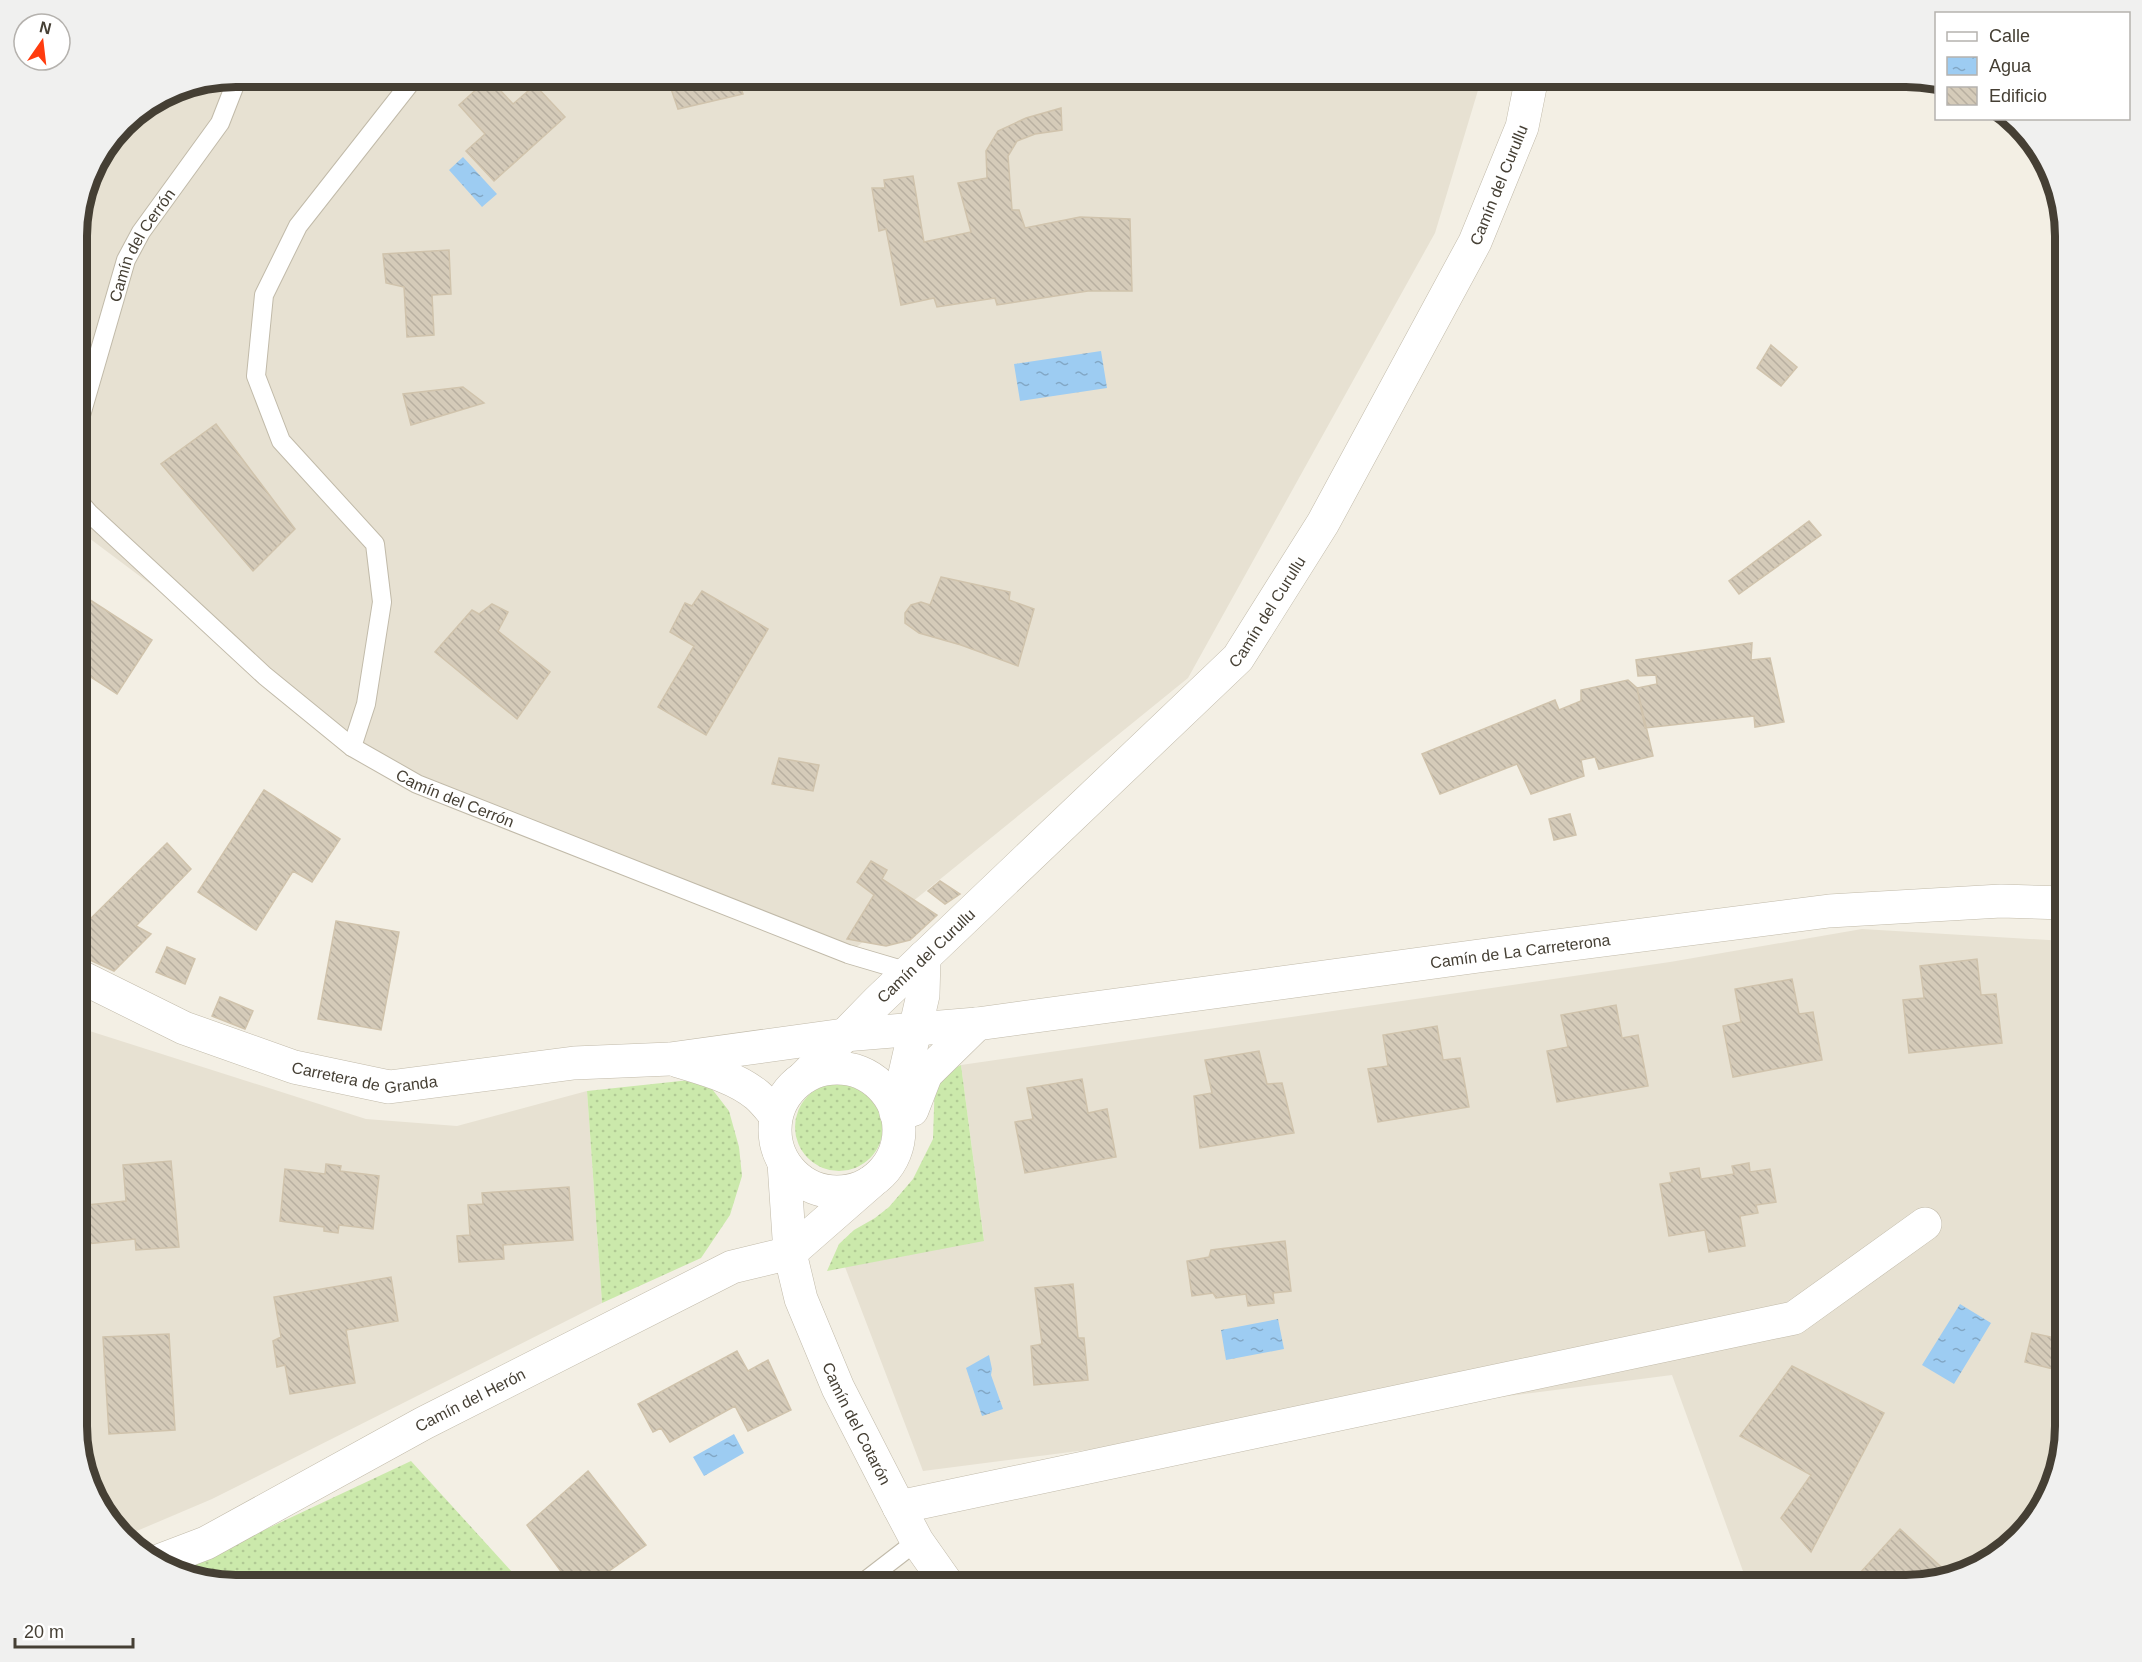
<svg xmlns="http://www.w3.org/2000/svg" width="2142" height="1662" font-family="Arial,sans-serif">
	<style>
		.residential { fill: #e7e1d2 }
		.grass { fill: url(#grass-dots) }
		.water { fill: url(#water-ripples) }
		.building { fill: url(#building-back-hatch); stroke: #d0c3ac; stroke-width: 1.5 }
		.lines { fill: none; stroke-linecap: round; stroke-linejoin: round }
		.lane-casing { stroke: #c1baa9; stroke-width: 20 }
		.street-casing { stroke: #c1baa9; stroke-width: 34 }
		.lane { stroke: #fff; stroke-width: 18 }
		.street { stroke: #fff; stroke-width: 33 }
		.labels { text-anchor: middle; stroke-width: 6; stroke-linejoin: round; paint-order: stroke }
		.street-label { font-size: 16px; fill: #453f34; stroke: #fff }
		.rim { fill: none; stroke: #453f34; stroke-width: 8 }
	</style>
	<defs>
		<pattern id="grass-dots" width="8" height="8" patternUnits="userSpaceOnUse" patternTransform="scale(1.5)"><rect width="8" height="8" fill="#cbe9ab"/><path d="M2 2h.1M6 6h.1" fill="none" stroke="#b0c994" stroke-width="1.8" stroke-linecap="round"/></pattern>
		<pattern id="water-ripples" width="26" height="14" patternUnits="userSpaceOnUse" patternTransform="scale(1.5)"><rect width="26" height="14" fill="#9dccf2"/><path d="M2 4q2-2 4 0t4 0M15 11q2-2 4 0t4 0" fill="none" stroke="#82a7c5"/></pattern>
		<pattern id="building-back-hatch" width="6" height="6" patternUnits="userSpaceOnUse" patternTransform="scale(1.5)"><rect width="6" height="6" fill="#d5cbb9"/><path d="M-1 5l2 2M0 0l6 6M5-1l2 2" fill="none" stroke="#b8afa0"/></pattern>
	</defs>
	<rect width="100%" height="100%" fill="#f3efe4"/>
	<path class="residential" d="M236 77H1482L1435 233 1188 678 848 954 417 784 77 529V225L93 165 131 116 175 89Z
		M1862 929 2065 941V1427L2057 1478 2032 1523 1976 1569 1906 1585H1748L1672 1375 923 1471 845 1267 984 1240 961 1065 1670 962Z
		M77 1027 366 1119 457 1126 587 1091 602 1303 212 1499 125 1536 93 1497 77 1436Z"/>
	<path class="grass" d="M961 1065 984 1241 827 1271 839 1244 854 1230 875 1218 889 1207 913 1179 933 1139 935 1078Z
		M690 1080 712 1089 729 1111 739 1147 742 1176 730 1215 701 1258 602 1303 587 1091Z
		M795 1127a44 44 0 1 1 88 0a44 44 0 1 1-88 0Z
		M411 1461 524 1585H235L184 1577 175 1572Z"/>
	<path class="water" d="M463 157 497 194 482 207 449 170Z
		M1101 351 1107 388 1020 401 1014 364Z
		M1960 1304 1991 1323 1954 1384 1922 1365Z
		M1278 1319 1284 1349 1226 1360 1221 1330Z
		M989 1355 992 1369 991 1375 1003 1409 982 1416 966 1368Z
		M734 1434 744 1453 704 1476 693 1457Z"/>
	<path class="building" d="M624 77H660L628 88Z
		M667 77H737L743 94 678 109Z
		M489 78 513 104 535 85 565 117 494 181 466 151 485 134 459 105Z
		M1061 108 1062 130 1035 134 1017 141 1008 156 1012 210H1019L1025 228 1080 217 1130 219 1132 291H1088L997 305 995 298 937 307 934 298 901 305 886 229 879 231 872 188H885L884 180 913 176 924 242 971 232 958 183 987 178 986 151 998 131 1026 118Z
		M449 250 451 294 432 295 434 335 407 337 404 287 386 283 383 254Z
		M1771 345 1797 367 1781 386 1757 368Z
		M463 387 484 403 411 425 403 394Z
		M216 424 295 529 253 571 161 464Z
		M1809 521 1821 535 1739 594 1729 581Z
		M941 577 1010 592 1009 600 1034 609 1018 666 961 645 919 633 905 623V613L911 605 921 602 930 605Z
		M702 591 768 629 706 735 658 707 694 646 670 632 685 603 692 606Z
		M84 596 152 640 117 694 77 668V607Z
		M492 604 508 612 498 631 550 672 517 719 435 652 472 610 479 614Z
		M1752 643 1751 660 1770 658 1784 722 1755 727 1754 716 1645 728 1637 688 1657 684 1656 675 1638 676 1636 660Z
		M1628 680 1637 688 1653 756 1599 769 1595 757 1581 760 1584 776 1531 794 1517 764 1440 794 1422 754 1555 700 1559 710 1581 701V690Z
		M779 758 819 765 813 791 772 784Z
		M264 790 340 839 312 882 293 871 256 930 198 892Z
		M1570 814 1576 835 1554 840 1549 819Z
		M167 843 191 869 136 926 151 934 114 971 77 954V932Z
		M871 861 887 870 882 879 937 915 910 940 886 946 847 939 874 895 857 882Z
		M940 881 960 894 945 904 928 891Z
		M336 921 399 932 381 1030 318 1019Z
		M167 947 195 959 185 984 156 972Z
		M1977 959 1981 995 1996 994 2002 1043 1909 1053 1903 1000 1924 998 1920 966Z
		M1792 979 1799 1014 1813 1012 1822 1060 1733 1077 1723 1026 1741 1022 1735 989Z
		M220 997 253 1011 245 1029 212 1016Z
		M1616 1005 1622 1038 1638 1035 1648 1086 1557 1102 1547 1051 1568 1047 1561 1015Z
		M1437 1026 1443 1060 1460 1058 1469 1107 1378 1122 1368 1069 1388 1066 1383 1035Z
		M1259 1051 1267 1084 1282 1083 1294 1133 1200 1148 1194 1096 1212 1093 1205 1060Z
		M1082 1079 1088 1113 1107 1109 1116 1157 1025 1173 1015 1122 1033 1119 1027 1088Z
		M171 1161 179 1247 136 1250 135 1239 77 1245V1206L126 1201 123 1165Z
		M1749 1163 1750 1172 1770 1169 1776 1202 1756 1205 1758 1213 1740 1216 1745 1246 1709 1252 1705 1230 1669 1236 1660 1184 1672 1182 1670 1173 1699 1168 1701 1179 1734 1174 1732 1166Z
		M326 1164 341 1166 340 1171 379 1176 373 1229 339 1225 338 1233 324 1231V1227L280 1221 285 1169 325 1174Z
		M569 1187 573 1240 503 1245 504 1259 459 1262 457 1236 470 1235 468 1205 483 1204 482 1193Z
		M1285 1241 1291 1291 1273 1293 1274 1303 1248 1306 1246 1294 1216 1298 1213 1293 1192 1296 1187 1261 1209 1257 1211 1250Z
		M391 1277 398 1321 346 1330 355 1383 290 1394 285 1365 277 1367 273 1341 281 1337 274 1297Z
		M1073 1284 1078 1338H1084L1088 1380 1034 1385 1031 1346 1042 1344 1035 1288Z
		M2032 1333 2065 1340V1372L2025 1362Z
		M169 1334 175 1430 109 1434 103 1337Z
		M737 1351 748 1371 768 1360 791 1410 748 1431 735 1406 670 1442 661 1428 653 1432 638 1404Z
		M1792 1366 1884 1413 1811 1552 1781 1518 1811 1475 1740 1436Z
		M588 1471 646 1545 589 1585H571L527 1525Z
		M1900 1529 1950 1575 1906 1586 1849 1585Z"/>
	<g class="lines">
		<g class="lane-casing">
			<g id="lane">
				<path id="s1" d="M77 429 126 260 141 232 220 123 238 77"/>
				<path id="s2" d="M77 499 89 513 265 676 352 747 417 784 848 954 909 972"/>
				<path d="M352 747 366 704 382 602 375 544 281 441 256 376 264 295 298 226 415 77"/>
				<path d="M860 1585 917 1541"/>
			</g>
		</g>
		<g class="street-casing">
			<g id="street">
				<path id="s3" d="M77 975 184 1028 294 1067 389 1087 574 1063 670 1059 844 1035 977 1024 1479 956 1829 911 2001 901 2065 903"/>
				<path d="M678 1061C704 1069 735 1077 757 1095 764 1101 770 1109 776 1116"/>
				<circle cx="837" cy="1130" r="62"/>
				<path id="s4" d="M804 1077 877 1002 1238 658 1323 523 1475 242 1522 127 1532 77"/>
				<path d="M912 1110 926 1074 977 1024"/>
				<path d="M896 1113 923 995 924 957"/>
				<path id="s5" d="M784 1163 790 1253 801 1299 838 1388 899 1507 917 1541 948 1585"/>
				<path d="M899 1507 1794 1318 1925 1224"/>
				<path id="s6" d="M156 1562 206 1543 424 1423 732 1267 790 1253 870 1183"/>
			</g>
		</g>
		<use href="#lane" class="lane"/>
		<use href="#street" class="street"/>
	</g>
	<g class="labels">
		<g class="street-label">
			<text dy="6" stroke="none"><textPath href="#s4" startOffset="1144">Camín del Curullu</textPath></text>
			<text dy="6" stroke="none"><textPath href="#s1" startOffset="196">Camín del Cerrón</textPath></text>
			<text dy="6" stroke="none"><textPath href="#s4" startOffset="658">Camín del Curullu</textPath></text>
			<text dy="6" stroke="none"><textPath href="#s2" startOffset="486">Camín del Cerrón</textPath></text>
			<text dy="6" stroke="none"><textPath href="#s3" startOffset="1473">Camín de La Carreterona</textPath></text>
			<text dy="6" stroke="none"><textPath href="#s4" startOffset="172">Camín del Curullu</textPath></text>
			<text dy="6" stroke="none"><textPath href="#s3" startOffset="308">Carretera de Granda</textPath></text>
			<text dy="6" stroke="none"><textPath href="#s6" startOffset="354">Camín del Herón</textPath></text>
			<text dy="6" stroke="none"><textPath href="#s5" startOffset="274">Camín del Cotarón</textPath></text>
		</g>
	</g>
	<path d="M0 0H2142V1662H0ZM236 87H1906A149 149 0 0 1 2055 236V1426A149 149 0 0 1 1906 1575H236A149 149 0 0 1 87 1426V236A149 149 0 0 1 236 87Z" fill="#f0f0ef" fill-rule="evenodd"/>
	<path class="rim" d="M236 87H1906A149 149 0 0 1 2055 236V1426A149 149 0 0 1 1906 1575H236A149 149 0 0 1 87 1426V236A149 149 0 0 1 236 87Z"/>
	<rect x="1935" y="12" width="195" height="108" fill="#ffffff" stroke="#b5b2ae" stroke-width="1.5"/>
	<rect x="1947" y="32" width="30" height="9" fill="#ffffff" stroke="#b5b2ae" stroke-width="1.5"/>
	<text x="1989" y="42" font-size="18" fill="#453f34">Calle</text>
	<rect x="1947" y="57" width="30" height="18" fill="url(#water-ripples)" stroke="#b5b2ae" stroke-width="1.5"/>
	<text x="1989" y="72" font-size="18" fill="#453f34">Agua</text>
	<rect x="1947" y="87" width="30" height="18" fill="url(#building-back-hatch)" stroke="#b5b2ae" stroke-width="1.5"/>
	<text x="1989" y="102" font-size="18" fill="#453f34">Edificio</text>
	<g transform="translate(42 42) rotate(14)"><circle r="28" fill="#ffffff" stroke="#b5b2ae" stroke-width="1.5"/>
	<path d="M0-4.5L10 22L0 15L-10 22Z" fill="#ff3c0f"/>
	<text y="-9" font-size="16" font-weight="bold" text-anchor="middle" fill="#453f34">N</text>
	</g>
	<path d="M15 1638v9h118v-9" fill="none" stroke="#453f34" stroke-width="3"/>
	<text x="24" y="1638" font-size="18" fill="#453f34" stroke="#ffffff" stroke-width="4.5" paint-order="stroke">20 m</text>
</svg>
